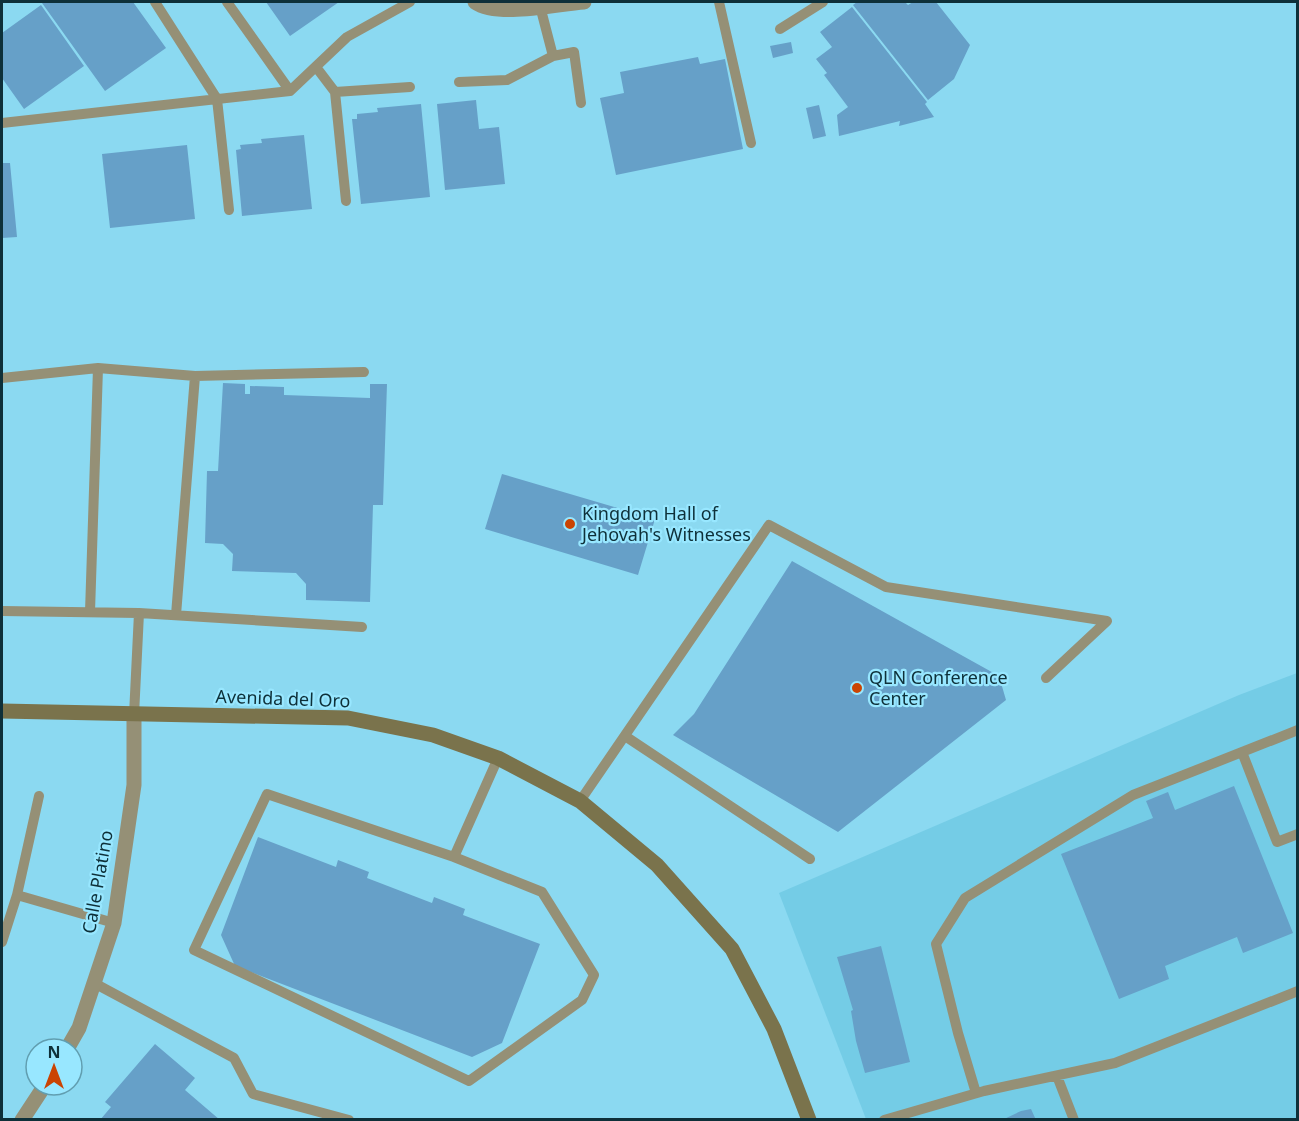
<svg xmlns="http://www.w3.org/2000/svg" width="1299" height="1121" font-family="'Noto Sans',sans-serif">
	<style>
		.built { fill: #74cce6 }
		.building { fill: #66a0c8 }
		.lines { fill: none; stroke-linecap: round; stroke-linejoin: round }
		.lane { stroke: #959076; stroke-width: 10 }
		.street { stroke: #959076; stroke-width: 15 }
		.secondary { stroke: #7a734c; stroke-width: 15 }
		.poi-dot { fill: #ca4403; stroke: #98e7ff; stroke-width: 2 }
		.labels { text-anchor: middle; stroke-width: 4.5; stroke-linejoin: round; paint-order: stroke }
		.poi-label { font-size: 18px; fill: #0e3039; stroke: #98e7ff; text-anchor: start }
		.street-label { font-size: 18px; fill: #0e3039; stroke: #98e7ff }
	</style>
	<rect width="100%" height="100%" fill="#8bd9f1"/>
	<path class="built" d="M1297 673V1119H866L779 893 1239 695Z"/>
	<path class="building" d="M45 2H133L166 48 105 91 42 3Z
		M266 2H339L290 36Z
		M857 2H905L908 5 913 2H936L970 45 954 79 928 100 853 5Z
		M41 5 84 66 24 109 2 78V33Z
		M852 7 927 102 925 104 934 117 899 126 900 121 839 136 837 115 848 107 824 75 827 73 816 59 832 47 820 32Z
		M791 42 793 53 773 58 770 46Z
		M698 57 700 64 725 59 743 149 616 175 600 98 624 93 620 72Z
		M476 100 479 129 499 127 505 184 445 190 437 104Z
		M421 104 430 197 361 204 352 119H357V114L378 112 377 108Z
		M819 105 826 136 813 139 806 108Z
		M304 135 312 209 242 216 236 150 241 149 240 145 262 143 261 139Z
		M187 145 195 219 110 228 102 154Z
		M2 163H10L17 237 2 238Z
		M223 383 245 384V394H250V386L284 387V395L370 398V384H387L383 505H373L370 602 306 600V584L296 573 232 571 233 554 223 544 205 543 207 471H218Z
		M502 474 655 519 638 575 485 529Z
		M792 561 999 676 1006 700 838 832 673 735 694 714Z
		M1234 786 1293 933 1243 953 1237 937 1165 966 1169 979 1119 999 1061 854 1153 818 1146 801 1168 792 1175 810Z
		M258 837 336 867 338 860 369 872 367 878 432 903 434 897 465 909 463 915 540 944 502 1043 472 1057 235 966 221 935Z
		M881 946 910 1062 865 1073 856 1041 851 1011 853 1010 837 957Z
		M155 1044 195 1078 185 1090 220 1120H100L111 1107 105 1102Z
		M1031 1109 1036 1120H1002L1021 1111Z"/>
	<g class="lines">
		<path class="lane" d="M155 2 217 99 229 210
			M227 2 290 91
			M719 2 751 143
			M780 29 823 2
			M553 56 574 52 581 103
			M316 67 335 92
			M459 82 507 80 553 56 540 6
			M2 123 290 91 347 37 410 2
			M346 201 335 92 410 87
			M195 376 364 372
			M2 378 98 368 195 376 176 615
			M2 611 139 613 362 627
			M90 612 98 368
			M134 715 139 613
			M625 736 810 859
			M1242 752 1277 842 1298 834
			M39 796 17 895 114 923
			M580 801 769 525 886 587 1107 621 1046 678
			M454 857 542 892 594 975 582 1000 469 1081 194 950 267 794 454 857 498 758
			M2 942 17 895
			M94 983 234 1058 253 1094 349 1120
			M1057 1076 1074 1120
			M976 1093 958 1033 936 944 965 898 1133 795 1298 730
			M884 1120 984 1091 1115 1063 1298 991"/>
		<path class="street" d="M475 2C498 18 556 4 584 2
			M67 1049 79 1028 114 923 134 785V715
			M22 1120 45 1085"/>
		<path class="secondary" d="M2 711 348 718 433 735 498 758 580 801 657 865 732 949 774 1029 809 1120"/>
	</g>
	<g class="poi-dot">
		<circle cx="570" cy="524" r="6"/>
		<circle cx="857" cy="688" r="6"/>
	</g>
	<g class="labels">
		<g class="poi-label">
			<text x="582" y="520">Kingdom Hall of<tspan x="582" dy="21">Jehovah's Witnesses</tspan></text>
			<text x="869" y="684">QLN Conference<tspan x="869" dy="21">Center</tspan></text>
		</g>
		<g class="street-label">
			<text transform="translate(283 699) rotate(2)" y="6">Avenida del Oro</text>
			<text transform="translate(98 882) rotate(-80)" y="6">Calle Platino</text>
		</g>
	</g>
	<rect width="1299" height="1121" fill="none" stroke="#0e3039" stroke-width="6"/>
	<g transform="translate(54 1067)"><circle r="28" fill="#98e7ff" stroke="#619eb0" stroke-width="1.5"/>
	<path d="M0-4.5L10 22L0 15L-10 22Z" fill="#ca4403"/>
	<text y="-9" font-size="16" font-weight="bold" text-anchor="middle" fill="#0e3039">N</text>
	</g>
</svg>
